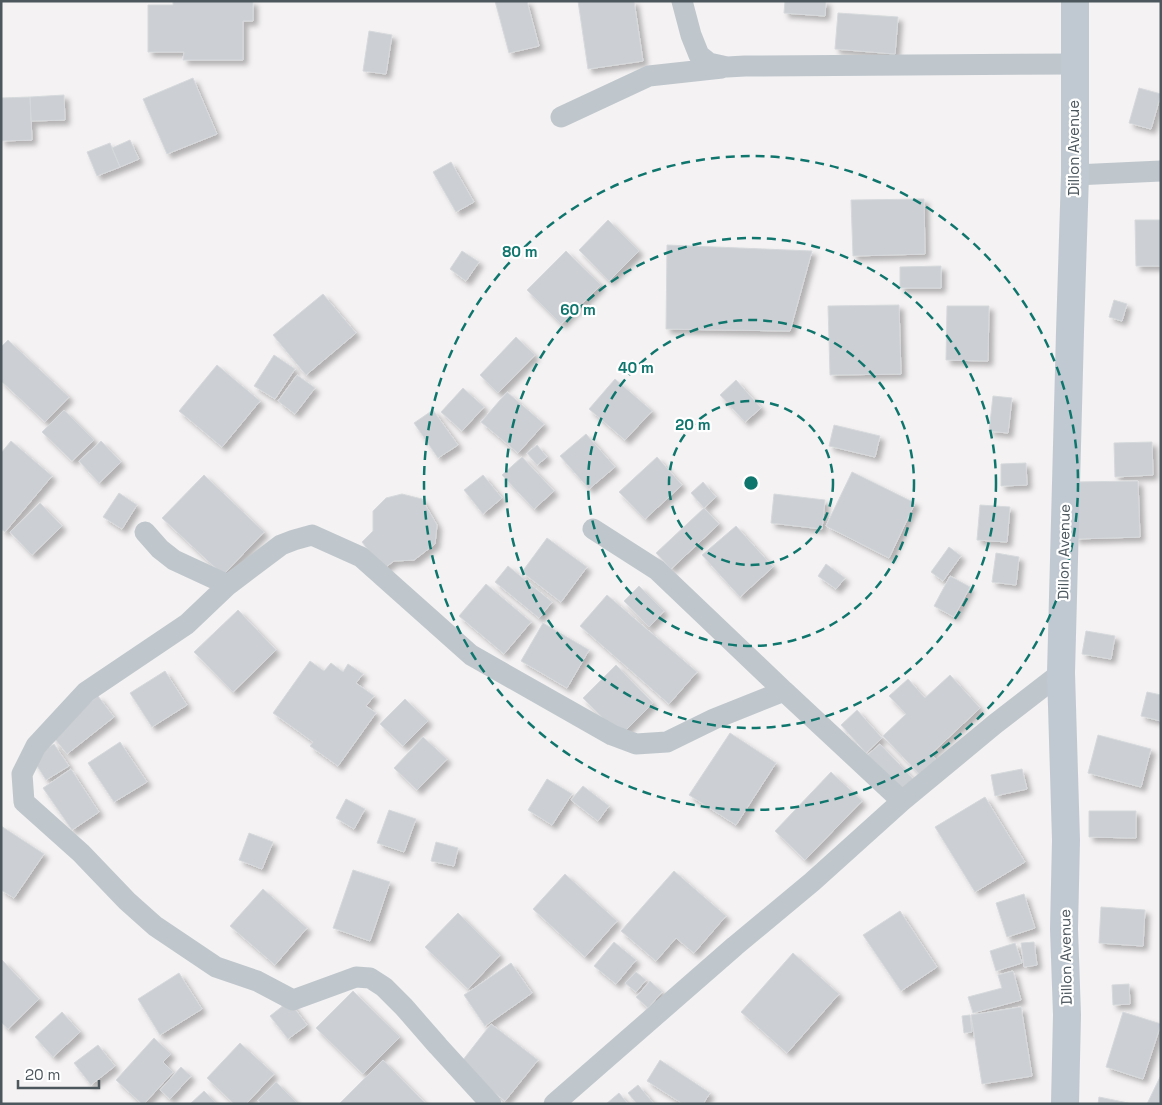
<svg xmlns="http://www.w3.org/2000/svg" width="1162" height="1105" font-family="'Space Grotesk',sans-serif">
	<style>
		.building { fill: #cccfd3; stroke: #d6d9dc; filter: url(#shadow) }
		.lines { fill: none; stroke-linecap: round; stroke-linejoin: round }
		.street { stroke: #bfc7cd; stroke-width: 21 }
		.secondary { stroke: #c0c9d1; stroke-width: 28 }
		.ring { fill: none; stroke: #0f766e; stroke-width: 2.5; stroke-dasharray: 9 6 }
		.labels { text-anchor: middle; stroke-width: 4.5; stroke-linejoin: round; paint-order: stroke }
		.street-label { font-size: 15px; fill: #4b565d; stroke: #fff }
		.centre { fill: #0f766e; stroke: #fff; stroke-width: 2.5 }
		.ring-label { font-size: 15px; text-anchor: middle; font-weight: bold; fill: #0f766e; stroke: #fff; stroke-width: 4.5; stroke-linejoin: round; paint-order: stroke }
	</style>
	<defs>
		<filter id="shadow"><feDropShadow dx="4.5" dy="4.5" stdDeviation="2.5" flood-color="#0004"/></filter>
	</defs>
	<rect width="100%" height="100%" fill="#f4f2f2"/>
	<path class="building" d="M173 1H253V21H243V60H183L184 52H148V5H173Z
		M495 1H527L539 46 509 53Z
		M578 1H634L643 61 588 69Z
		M785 1H826L825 16 784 13Z
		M838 13 898 17 895 54 835 49Z
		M369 31 392 35 386 74 363 71Z
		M193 78 217 134 167 154 143 99Z
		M1139 88 1161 94 1151 129 1129 123Z
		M64 95 65 120 31 121 30 97Z
		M30 97 32 140 1 141V98Z
		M130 140 139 159 120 167 112 148Z
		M110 143 120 167 97 176 87 152Z
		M451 162 474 202 456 212 433 172Z
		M924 199 925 254 853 256 851 200Z
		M608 220 639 251 609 281 579 250Z
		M1135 220H1161V266H1136Z
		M667 245 812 251 790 331 666 329Z
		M462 251 479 262 466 281 450 269Z
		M566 251 601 285 561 324 527 290Z
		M941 266V288H900V267Z
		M323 294 356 333 306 375 273 335Z
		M1114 300 1127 304 1122 321 1109 317Z
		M899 305 901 374 830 375 828 306Z
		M947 306H989L988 361 946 360Z
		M516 337 535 355 498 393 480 375Z
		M8 340 69 397 45 422 1 381V347Z
		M274 355 295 369 275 399 254 386Z
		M217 365 260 401 222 447 179 411Z
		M297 375 315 388 295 414 278 401Z
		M615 379 652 411 625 440 589 409Z
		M736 380 761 408 745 422 720 395Z
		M463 388 484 407 462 431 441 412Z
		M507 392 544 424 518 453 481 422Z
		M993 396 1012 398 1008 433 989 431Z
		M64 410 94 440 72 461 42 432Z
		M433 410 458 445 438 458 414 423Z
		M834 425 880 436 875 457 829 446Z
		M586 434 615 467 589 489 560 456Z
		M11 441 52 476 5 532 1 529V453Z
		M101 441 121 462 99 483 79 461Z
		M1152 442 1153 475 1115 477 1114 443Z
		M537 445 547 457 537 465 527 453Z
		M522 457 554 491 534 509 502 475Z
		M657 457 682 485 645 519 619 492Z
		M1026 463 1027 485 1001 486V464Z
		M852 472 915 503 889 558 826 526Z
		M204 475 264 532 223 575 162 518Z
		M483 475 502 498 483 514 464 490Z
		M1138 481 1140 537 1075 539 1073 482Z
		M703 482 716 497 704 508 691 493Z
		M119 493 137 505 122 529 103 517Z
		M402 494 422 499 437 525 435 544 414 560 394 561 383 569 362 542 373 531V511L386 498Z
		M774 494 825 500 822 529 771 523Z
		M40 503 62 526 32 555 10 532Z
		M980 505 1010 507 1007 542 977 540Z
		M704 508 719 524 671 569 656 553Z
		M736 526 773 567 740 597 702 555Z
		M547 538 587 567 561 602 522 572Z
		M949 547 961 556 943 581 931 572Z
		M996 553 1019 557 1016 585 992 582Z
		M826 564 845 578 836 589 818 576Z
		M508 566 552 602 539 618 495 582Z
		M950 576 970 587 954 617 934 606Z
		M486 584 531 622 504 654 459 616Z
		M639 586 664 611 649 627 624 601Z
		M607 595 697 672 669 704 580 626Z
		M238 610 276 650 233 692 194 652Z
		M543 623 589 650 567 688 521 661Z
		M1086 631 1115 636 1111 659 1082 654Z
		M310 661 324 671 331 663 343 672 348 664 363 674 356 683 374 696 366 706 376 713 338 766 310 746 313 742 273 713Z
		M616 665 653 703 620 736 583 698Z
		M165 671 187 705 152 727 130 693Z
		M950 675 980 708 931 754 939 763 923 778 883 736 906 714 889 696 908 679 925 698Z
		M1147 692 1161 695V721L1141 716Z
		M98 696 114 717 67 754 51 734Z
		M405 699 428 721 403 746 380 724Z
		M857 710 882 738 866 753 841 725Z
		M730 733 776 763 736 825 689 795Z
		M1098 735 1151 749 1141 787 1088 773Z
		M423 737 447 759 417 790 394 768Z
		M120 742 147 782 114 802 88 763Z
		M54 744 69 766 46 780 32 758Z
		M880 744 918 784 902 799 864 758Z
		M71 769 99 812 72 830 43 788Z
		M1022 769 1027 789 995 796 991 775Z
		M831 772 862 801 805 860 775 831Z
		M547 779 572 794 552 825 528 810Z
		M583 786 609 806 598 821 571 800Z
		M985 797 1025 862 975 892 935 827Z
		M346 799 365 809 354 829 336 818Z
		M389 810 416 819 404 852 377 843Z
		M1089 811H1136V838L1089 837Z
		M1 826 44 854 14 898 1 890Z
		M249 833 273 842 262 869 239 860Z
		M436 842 458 848 454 866 431 861Z
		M353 870 390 882 370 941 333 928Z
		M674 871 726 916 694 953 676 938 656 961 621 931Z
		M565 874 617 921 585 957 533 909Z
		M263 889 307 928 275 965 230 926Z
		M1024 894 1035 928 1007 937 996 903Z
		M1101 907 1145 910 1143 946 1099 943Z
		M900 911 937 967 901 991 863 935Z
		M458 913 500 955 468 989 425 947Z
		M614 942 636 960 616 984 594 966Z
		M1034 942 1037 965 1024 967 1021 943Z
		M1015 943 1022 963 996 971 990 951Z
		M793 953 839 994 787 1053 741 1012Z
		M2 960 39 999 8 1029 1 1022Z
		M511 963 532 993 485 1026 464 995Z
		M1013 971 1021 1000 973 1013 968 997 1002 988 998 975Z
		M636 972 646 980 636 992 625 983Z
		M179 973 202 1009 160 1035 138 999Z
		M650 981 662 992 648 1008 636 997Z
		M1129 984 1130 1004 1113 1005 1112 985Z
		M353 991 400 1037 363 1074 316 1028Z
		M289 1001 307 1025 288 1039 270 1016Z
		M1021 1007 1032 1076 982 1084 971 1015Z
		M62 1012 80 1032 53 1057 35 1037Z
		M1123 1012 1161 1024 1143 1079 1106 1067Z
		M970 1015 972 1032 964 1033 962 1016Z
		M491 1024 538 1060 505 1101 459 1065Z
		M154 1038 171 1054 163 1062 173 1072 144 1104H142L116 1080Z
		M240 1043 274 1074 246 1104H234L207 1078Z
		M98 1045 115 1066 91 1085 74 1063Z
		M383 1060 426 1104H339Z
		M660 1060 710 1093 703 1104H683L647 1081Z
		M181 1067 191 1076 170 1099 160 1090Z
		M1161 1075V1104H1147Z
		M276 1082 298 1104H261L258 1100Z
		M638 1085 654 1104H637L628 1093Z
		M204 1091 217 1104H190Z
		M619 1093 628 1104H606Z
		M1099 1097 1133 1104H1098Z"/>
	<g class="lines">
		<path class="street" d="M682 1 691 35 699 55 709 63 727 67 745 66 1074 64
			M561 117 649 76 722 68
			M1075 175 1161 171
			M593 529 657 570 784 691
			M145 532 160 549 174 560 228 585
			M491 1104 438 1046 404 1007 384 987 370 978 356 977 293 1000 257 981 216 967 155 926 127 901 81 853 24 802 22 774 36 746 86 692 187 624 228 585 281 545 294 540 312 535 361 557 471 655 612 735 636 744 667 742 714 719 784 691 902 801
			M554 1104 735 946 812 882 902 801 995 724 1061 673"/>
		<path class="secondary" d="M1065 1104 1067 1015 1064 929 1066 840 1061 673 1070 332 1075 175V1"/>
	</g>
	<g class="ring">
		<circle cx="751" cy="483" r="82"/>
		<circle cx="751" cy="483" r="163"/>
		<circle cx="751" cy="483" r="245"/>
		<circle cx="751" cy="483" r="327"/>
	</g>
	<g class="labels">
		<g class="street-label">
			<text transform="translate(1074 148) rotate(-90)" y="5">Dillon Avenue</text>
			<text transform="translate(1064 552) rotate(-89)" y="5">Dillon Avenue</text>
			<text transform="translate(1066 957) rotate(-91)" y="5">Dillon Avenue</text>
		</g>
	</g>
	<circle cx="751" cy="483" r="8" class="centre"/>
	<g class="ring-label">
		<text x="520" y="257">80 m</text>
		<text x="578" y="315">60 m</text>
		<text x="636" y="373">40 m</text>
		<text x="693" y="430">20 m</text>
	</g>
	<rect width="1162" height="1105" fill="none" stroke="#4b565d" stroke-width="5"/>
	<path d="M18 1080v8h81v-8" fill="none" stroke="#4b565d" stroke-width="2.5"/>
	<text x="25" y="1080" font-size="15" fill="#4b565d" stroke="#ffffff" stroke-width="4" paint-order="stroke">20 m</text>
</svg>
